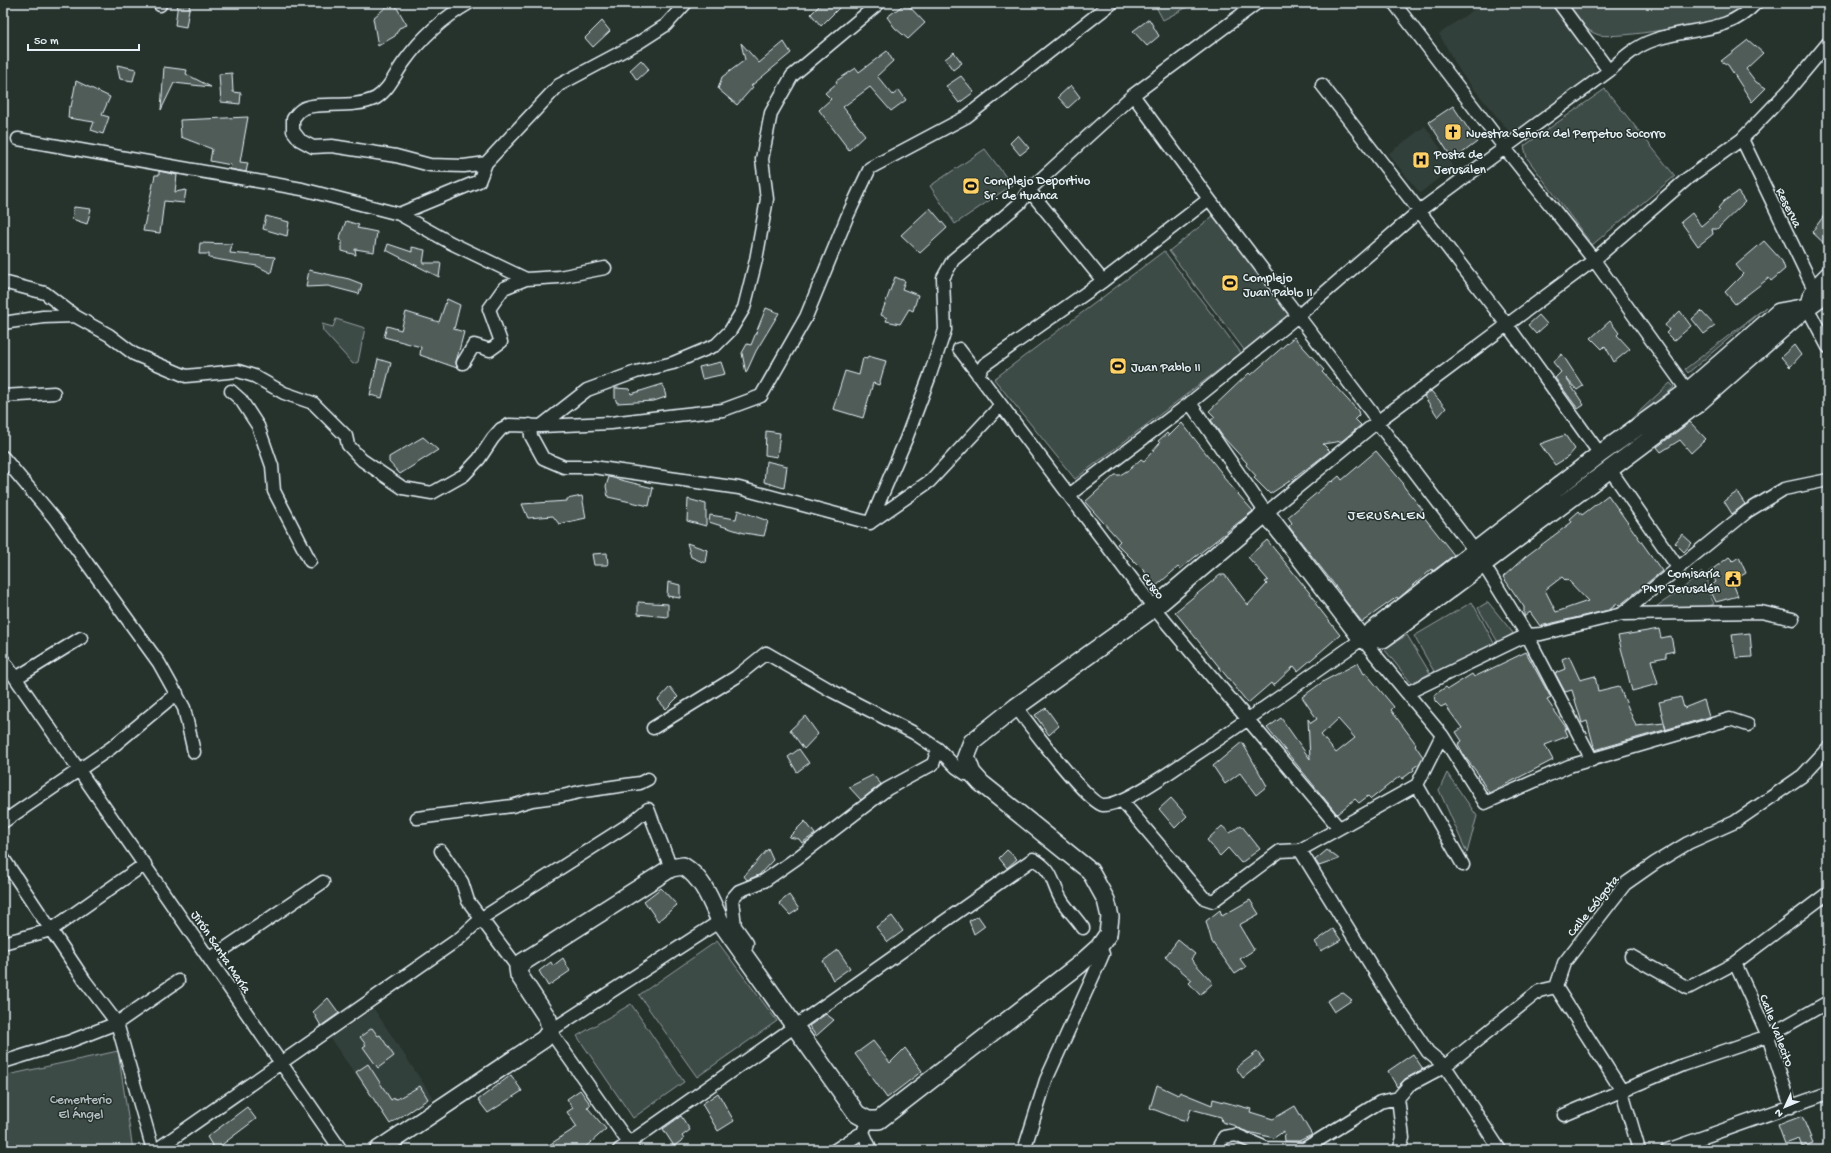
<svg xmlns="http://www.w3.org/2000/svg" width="1831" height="1153" font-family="'Gochi Hand',sans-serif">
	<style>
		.built { fill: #333f3a }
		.green { fill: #3e4b47; stroke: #939ea0 }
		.building { fill: #505c59; stroke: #e8f1f8; fill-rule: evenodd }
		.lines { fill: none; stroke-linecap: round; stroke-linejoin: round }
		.street-casing { stroke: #e8f1f8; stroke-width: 15 }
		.secondary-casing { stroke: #e8f1f8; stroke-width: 20 }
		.street { stroke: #26332d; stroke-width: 12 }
		.secondary { stroke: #26332d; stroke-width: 17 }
		.labels { text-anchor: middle; stroke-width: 3; stroke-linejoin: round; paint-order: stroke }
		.poi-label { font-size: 13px; fill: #e8f1f8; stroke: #26332d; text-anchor: start }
		.street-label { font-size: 13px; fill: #e8f1f8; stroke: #26332d }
		.park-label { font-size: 13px; fill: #b5bfc3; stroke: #26332d }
		.neighbourhood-label { font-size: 14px; letter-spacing: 1px; fill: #e8f1f8; stroke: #26332d }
	</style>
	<rect width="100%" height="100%" fill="#26332d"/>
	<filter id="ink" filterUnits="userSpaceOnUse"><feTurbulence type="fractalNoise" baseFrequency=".025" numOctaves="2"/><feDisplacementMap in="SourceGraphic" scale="8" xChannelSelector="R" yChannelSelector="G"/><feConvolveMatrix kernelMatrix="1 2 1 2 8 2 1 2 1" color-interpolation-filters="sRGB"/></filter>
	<g filter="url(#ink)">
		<path class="built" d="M1483 3H1553L1597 71 1512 135 1461 73 1439 34Z
			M1425 126 1453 167 1420 193 1388 154Z
			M374 1009 433 1098 390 1124 330 1038Z"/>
		<path class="green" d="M1154 3H1195L1163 20Z
			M1567 3H1747C1742 8 1734 14 1727 16 1705 24 1620 39 1599 35 1586 32 1572 14 1567 3Z
			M1605 89 1675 176 1592 245 1527 158 1524 146Z
			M985 149 1012 185 955 224 930 186Z
			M1213 216 1292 316 1245 351 1169 251Z
			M1164 251 1241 353 1075 479 994 379Z
			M1766 307 1688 373 1685 369Z
			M336 319 365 328 358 362 353 364 323 331 322 324 333 327Z
			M1670 383 1674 387 1605 449 1602 446Z
			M1702 572 1708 580V591L1714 604 1703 608 1651 610 1681 590Z
			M1472 602 1494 643 1436 675 1414 636Z
			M1488 602 1513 633 1499 644 1478 608Z
			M1407 635 1430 673 1412 684 1384 649Z
			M1447 773 1477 816 1467 853 1439 790Z
			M717 941 777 1021 697 1077 639 995Z
			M631 1004 684 1082 633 1118 577 1036Z
			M118 1051 133 1150H3V1076Z"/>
		<path class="building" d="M178 3H190L186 27 175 25Z
			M391 3H394L407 25 399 28 395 36 378 46 373 18Z
			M822 3H844L821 26 811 14Z
			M906 3 925 23 908 39 895 28 887 17Z
			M1149 19 1159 36 1147 46 1133 31Z
			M602 21 610 31 593 47 585 38Z
			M1748 40 1763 53 1746 69 1756 82 1766 88 1752 102 1728 65 1721 61Z
			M784 42 791 53 751 86 753 87 737 105 718 89 722 77 745 60 741 43 759 63Z
			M887 51 893 61 877 76 893 95 899 90 906 100 891 111 870 87 843 107 865 135 849 150 819 110 831 99 825 93 837 83 836 81 856 68 859 72Z
			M954 52 962 63 953 70 945 59Z
			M641 60 649 69 637 80 630 70Z
			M117 65 136 69 133 81 120 79Z
			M164 67 187 70 186 74 211 87 174 83 161 110Z
			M232 73 233 92 241 93 240 104 221 102 219 74Z
			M961 76 974 92 959 103 946 86Z
			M76 81 110 97 102 115 109 117 103 134 91 130 94 122 68 118 69 106 71 107Z
			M1071 85 1080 97 1068 108 1058 97Z
			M1453 106 1477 142 1453 160 1429 122Z
			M248 117 240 162 248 163 246 172 230 169 231 165 210 161 212 149 181 137 180 120Z
			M1018 135 1029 148 1020 155 1010 143Z
			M159 171 177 175 175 192 186 190 184 203 164 201 160 233 143 231 155 175H159Z
			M1738 192 1745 202 1717 229H1712L1713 234 1698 246 1681 222 1692 213 1701 226 1720 210 1718 208 1724 201Z
			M74 207 91 209 87 224 72 219Z
			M930 208 947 228 920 253 901 235Z
			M1828 210V247L1812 232Z
			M266 216 289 222 287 236 263 229Z
			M346 221 359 225 357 228 377 232 374 252 355 249 356 255 342 251V241L339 240Z
			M1764 241 1782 261 1785 269 1771 281 1769 278 1735 304 1725 292 1743 274 1736 265Z
			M200 243 232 244 230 253 275 257 271 273 257 266 209 258V254H199Z
			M388 244 412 252V247L425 250 423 263H441L439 277 386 250Z
			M309 270 349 279 362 284 359 294 328 286 306 287Z
			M895 277 905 281 902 289 918 295 913 311 909 309 900 324 886 321 887 318 881 315Z
			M447 299 460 305 454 329 464 332 456 362 457 368 420 355 421 347 384 337 387 326 401 330 406 312 439 322Z
			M766 308 779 313 756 351 746 373 742 353 747 344 751 345Z
			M1680 311 1691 326 1674 341 1666 333 1669 330 1665 325Z
			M1701 311 1715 326 1704 334 1692 319Z
			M1539 315 1547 324 1536 334 1528 325Z
			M1610 321 1619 333 1617 335 1630 349 1614 362 1605 346 1602 349 1591 338Z
			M1294 337 1324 370 1322 372 1358 411 1359 415 1355 419 1361 425 1342 441 1323 444 1330 451 1296 477 1270 494 1254 478 1256 476 1246 465 1247 463 1223 437 1211 420 1215 417 1209 411 1249 373 1251 375Z
			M1794 345 1801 355 1790 367 1781 357Z
			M1562 354 1583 386 1577 390 1566 378 1584 405 1578 409 1555 378 1561 372 1553 362Z
			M868 356 886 361 879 385 873 383 863 418 833 409 845 371 859 375 863 358 867 359Z
			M378 359 391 363 382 398 370 395Z
			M721 362 725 374 702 379 699 367Z
			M663 384 666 397 654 401 617 403 615 398V388L630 389 631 394Z
			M1431 391 1446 408 1438 417 1424 396Z
			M1690 422 1706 439 1691 453 1680 440 1661 452 1657 447Z
			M1182 423 1224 476 1223 477 1253 511 1180 569 1178 567 1154 588 1146 578 1149 576 1117 544 1120 541 1085 502 1115 475H1120L1130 469 1141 459 1144 461 1160 443 1158 441 1167 433 1169 436Z
			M766 431 780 433 777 457 765 455Z
			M1565 435 1575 449 1568 457 1555 465 1540 444Z
			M423 437 438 450 400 474 389 462V457Z
			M1376 451 1403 483 1402 484 1408 492 1423 510 1420 512 1454 555 1433 571 1432 569 1398 599 1397 597 1362 622 1339 593 1340 592 1290 528 1289 526 1292 523 1288 517 1331 481 1332 482 1339 476 1342 480Z
			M766 461 787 466 784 488 764 482Z
			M609 477 653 488 649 506 608 497 606 486Z
			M1737 492 1745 504 1732 514 1724 501Z
			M1608 495 1662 571 1619 606 1617 604 1609 610 1540 626 1530 612 1524 617V607L1503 577 1525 557 1572 522 1570 519 1579 511 1582 515ZM1562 577 1565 580 1567 579 1588 601 1556 612 1545 590Z
			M582 496 586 518 559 524 553 516 528 518 522 504 567 501V499Z
			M688 499 706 504V526L687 521Z
			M738 510 768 521 764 536 744 533 709 522 710 515 736 519Z
			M1682 534 1692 543 1684 552 1675 543Z
			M1267 540 1317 602 1315 603 1340 635 1298 671 1294 666 1273 686 1271 683 1248 703 1175 612 1220 575H1225L1248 605 1267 584 1265 582 1268 580 1248 557Z
			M687 543 707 550 705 563 691 557Z
			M607 553 608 565H594L592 554Z
			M1729 557 1733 561 1739 557 1746 573 1732 581 1738 596 1716 602 1709 587 1716 582 1710 571Z
			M668 582 680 585V598L667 596Z
			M638 602 668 604V617L638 614Z
			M1659 629 1661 638 1671 636 1674 651 1666 653V657L1651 660 1658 684 1632 691 1618 636Z
			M1750 633 1752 657 1736 658 1732 635Z
			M1526 652 1551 698 1547 700 1567 729H1565L1568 736 1545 745 1553 760 1489 793 1478 775H1479L1465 757 1458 744 1462 741 1456 732 1462 728 1445 705 1441 707 1435 701 1434 695 1446 687 1448 689 1472 674 1474 677Z
			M1569 656 1580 680 1595 676 1598 691 1619 686 1636 726 1664 723 1666 730 1659 702 1681 697 1684 708 1704 700 1709 717 1595 750 1587 721 1582 723 1572 690 1565 692 1555 673 1565 669 1562 659Z
			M1358 663 1364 674 1366 673 1370 678 1394 707 1391 710 1416 744 1415 745 1423 757 1419 764 1413 768 1414 770 1402 779 1400 776 1371 799 1368 796 1359 803 1355 799 1337 814 1267 728 1281 718 1310 759 1308 719 1311 723 1317 719 1302 697 1324 681ZM1338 719 1355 738 1336 753 1321 735Z
			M670 687 678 697 666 709 658 700Z
			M1046 708 1059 726 1049 735 1035 715Z
			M805 716 818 734 804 749 790 730Z
			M1242 742 1267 786 1256 795 1240 773 1225 784 1213 766Z
			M799 749 809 763 797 772 788 757Z
			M873 775 881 784 861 800 849 787Z
			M1171 798 1187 816 1175 828 1159 809Z
			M805 821 815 834 802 843 799 839 789 837Z
			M1241 825 1260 849 1241 863 1228 848 1220 856 1207 840 1222 826 1230 833Z
			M768 849 773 860 759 875 747 880 744 876Z
			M1007 850 1017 859 1007 868 999 858Z
			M1327 850 1339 859 1319 866 1315 860Z
			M661 888 677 905 658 921 644 901Z
			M789 895 799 909 790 915 779 903Z
			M1250 900 1259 914 1239 925 1254 950 1240 959 1246 967 1235 974 1212 942 1206 921 1220 910 1222 916Z
			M892 916 903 931 888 942 876 927Z
			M978 916 985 926 974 934 969 921Z
			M1333 929 1341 940 1321 951 1315 942Z
			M1178 940 1195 954 1191 959 1213 983 1200 995 1189 983 1192 980 1165 957Z
			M838 950 850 968 833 980 823 961Z
			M563 958 570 971 548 986 539 971 551 962 553 966Z
			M1342 992 1352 1000 1334 1012 1327 1001Z
			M328 998 339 1013 321 1026 313 1012Z
			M826 1014 834 1020 816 1036 809 1026Z
			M372 1028 378 1036 380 1035 394 1056 378 1068 363 1047 366 1045 360 1037Z
			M873 1041 890 1063 905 1048 922 1071 887 1098 855 1054Z
			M1257 1052 1264 1061 1243 1078 1236 1068Z
			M1413 1054 1423 1069 1405 1079 1397 1087 1388 1071Z
			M368 1064 391 1100 394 1098 397 1099 420 1086 428 1099 390 1124 356 1072Z
			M511 1075 522 1091 488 1113 478 1100Z
			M1157 1085 1178 1095 1180 1092 1212 1105 1213 1099 1251 1109 1250 1112 1273 1119 1295 1106 1312 1135 1299 1141H1285L1284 1131 1274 1138 1248 1132 1236 1128V1126L1222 1122 1221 1117 1191 1109 1187 1121 1176 1118 1150 1108Z
			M580 1090 591 1105 587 1107 606 1129 582 1150H541L577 1127 567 1112 573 1108 567 1099Z
			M718 1093 734 1121 718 1131 702 1104Z
			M247 1107 256 1119 215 1150 207 1137Z
			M681 1116 690 1130 682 1136 684 1139 674 1146 663 1129Z
			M1802 1116 1813 1143 1802 1147 1799 1139 1785 1144 1778 1125Z"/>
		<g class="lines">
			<g class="street-casing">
				<path id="street" d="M469 3C443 18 422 37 404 62 395 74 389 90 376 98 353 110 314 100 301 110 298 112 295 116 293 119V131L300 140 313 147 332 146 396 156 430 165 464 166 486 163
					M1394 3 1504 147 1594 260 1692 397
					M1559 3 1609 71
					M160 5V3
					M1322 85 1508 326 1600 454
					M1133 95 1209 199 1372 413 1377 422 1475 551 1527 635 1592 760
					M18 139 302 189 399 214 479 181 486 163 559 85 638 43 666 25 686 3
					M1742 139 1813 287
					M1029 190 1103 281
					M399 214 451 243 526 279
					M1828 272C1818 282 1806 292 1807 307L1828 347
					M3 282 45 293 75 316
					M3 323 43 317 75 316 109 335 134 354 186 376 238 371 254 376 284 393 313 403 346 436 348 445 362 460 403 488 432 493 464 475 479 459 493 438 501 429 509 425 541 426 611 423 677 415 723 410 761 396 806 317 847 217 870 168 966 117 1112 3
					M959 349 1154 608 1339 828
					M463 363 474 345 490 350 501 342 489 309 504 288 526 279 559 277 605 268
					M978 375 984 365 1103 281 1209 199
					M231 391 241 400 258 426 272 466 274 491 310 561
					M3 396 54 393
					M1190 403 1266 513 1377 422 1594 260 1688 178 1742 139 1788 91 1828 43
					M530 425 531 436 543 458 564 467H593L739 488 870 523
					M541 426 587 390 636 372 673 363 716 345 730 331 744 308 756 260 767 199 762 159 771 113 792 76 879 3
					M3 457 55 519 159 663 184 708 194 752
					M1609 468 1679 569
					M1069 495 1190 403 1299 315 1419 211 1609 71C1623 58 1636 46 1654 40 1693 26 1726 35 1756 3
					M871 522 930 481 1001 405
					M870 523 906 439 929 378 945 330 943 278 953 260 1020 203 1029 190 1133 95 1257 3
					M1622 614 1761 612 1793 619
					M3 660 341 1150
					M16 678 81 638
					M1407 693 1527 635 1541 634 1622 614 1748 511 1784 489 1828 480
					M1016 707C1028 723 1088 804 1103 805 1124 806 1177 767 1195 755 1252 717 1307 678 1362 639L1442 735 1485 803 1569 766 1730 719 1748 725
					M653 728 736 677 766 653 832 691 914 733 938 749 956 767 966 774 972 773
					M1417 785 1463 865
					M1122 801 1204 898 1213 901 1280 851 1300 850 1417 785 1442 735
					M417 818 512 806 532 800 562 796 584 791 640 783 648 779
					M3 822 111 748 177 693
					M1300 850 1391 998 1428 1052 1445 1066 1500 1150
					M441 851 462 882 468 901 518 968
					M3 858 85 981 117 1023 153 1150
					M3 943 51 930 145 864
					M741 951 746 947 747 943 735 926 732 899 739 891 764 881 797 858 887 789 933 764 938 749
					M1631 956 1688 988 1735 963 1828 893
					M211 958 323 882
					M1735 963 1768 1036 1791 1107
					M3 1062 68 1042 117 1023 178 981
					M1564 1115 1683 1065 1768 1036 1828 1002
					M863 1132 871 1150
					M633 1149 550 1031 720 921
					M156 1150 460 938 482 918 631 823 648 809 671 868
					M619 1150 1033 859C1055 871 1051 883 1062 901 1068 910 1077 919 1083 928
					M835 1150 863 1132 868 1120
					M1024 1150 1046 1080 1100 961 1103 954 1099 947
					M1217 1150 1224 1137 1236 1135 1266 1148 1304 1149 1380 1102 1398 1098
					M1399 1150 1403 1138 1398 1098 1409 1085 1445 1066 1539 991 1556 987
					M1639 1150 1622 1091 1556 987 1564 963 1625 884 1655 863 1688 843 1735 822 1802 776 1828 748
					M1667 1150 1828 1093"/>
			</g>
			<g class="secondary-casing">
				<path id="secondary" d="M1362 639H1383L1697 404 1807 307 1828 292
					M1362 639 1600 454 1688 391 1779 312 1807 307
					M378 1150 544 1039 550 1031 548 1019 519 975 518 968 523 962 671 868 683 866C703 878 711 901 720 921L857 1114 868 1120H879L1079 965 1099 947 1108 934 1110 917 1106 900 1090 871 981 783 972 773 966 757 972 742 1016 707 1154 608 1266 513 1362 639"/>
			</g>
			<use href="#street" class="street"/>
			<use href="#secondary" class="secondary"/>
		</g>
	</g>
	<defs>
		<g id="church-square" transform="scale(0.9)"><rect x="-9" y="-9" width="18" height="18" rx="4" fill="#ffd166" stroke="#26332d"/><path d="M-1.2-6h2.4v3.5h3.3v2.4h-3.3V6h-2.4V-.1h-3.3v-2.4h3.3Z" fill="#111"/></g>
		<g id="hospital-square" transform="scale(0.9)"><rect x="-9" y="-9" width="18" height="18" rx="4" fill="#ffd166" stroke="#26332d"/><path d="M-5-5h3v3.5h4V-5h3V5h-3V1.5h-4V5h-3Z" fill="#111"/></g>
		<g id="stadium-square" transform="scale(0.9)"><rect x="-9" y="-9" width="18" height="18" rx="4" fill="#ffd166" stroke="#26332d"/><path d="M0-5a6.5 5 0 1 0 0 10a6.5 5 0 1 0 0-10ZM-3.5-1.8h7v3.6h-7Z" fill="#111"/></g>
		<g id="civic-square" transform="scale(0.9)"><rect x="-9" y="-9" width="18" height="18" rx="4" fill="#ffd166" stroke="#26332d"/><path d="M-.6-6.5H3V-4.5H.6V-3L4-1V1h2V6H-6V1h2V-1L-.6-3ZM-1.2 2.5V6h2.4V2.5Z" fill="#111"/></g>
	</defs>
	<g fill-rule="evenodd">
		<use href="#church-square" x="1453" y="132"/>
		<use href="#hospital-square" x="1421" y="160"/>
		<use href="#stadium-square" x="971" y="186"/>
		<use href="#stadium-square" x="1230" y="283"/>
		<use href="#stadium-square" x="1118" y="366"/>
		<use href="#civic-square" x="1733" y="579"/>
	</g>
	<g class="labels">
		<g class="poi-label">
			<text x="1466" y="137">Nuestra Señora del Perpetuo Socorro</text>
			<text x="1434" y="158">Posta de<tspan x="1434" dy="15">Jerusalen</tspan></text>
			<text x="984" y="184">Complejo Deportivo<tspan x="984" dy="15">Sr. de Huanca</tspan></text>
			<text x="1243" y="281">Complejo<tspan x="1243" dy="15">Juan Pablo II</tspan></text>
			<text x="1131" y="371">Juan Pablo II</text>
			<text x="1720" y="577" text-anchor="end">Comisaría<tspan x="1720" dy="15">PNP Jerusalén</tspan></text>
		</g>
		<g class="street-label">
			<text transform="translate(1790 207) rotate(64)" y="5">Reserva</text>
			<text transform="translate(1154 585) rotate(53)" y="5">Cusco</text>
			<text transform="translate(1592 905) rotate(-51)" y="5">Calle Gólgota</text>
			<text transform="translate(222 951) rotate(56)" y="5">Jirón Santa María</text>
			<text transform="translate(1778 1030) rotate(69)" y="5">Calle Vallecito</text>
		</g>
		<g class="park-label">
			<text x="81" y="1103">Cementerio<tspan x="81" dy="15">El Ángel</tspan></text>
		</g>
		<g class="neighbourhood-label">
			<text x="1387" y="519">JERUSALEN</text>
		</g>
	</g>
	<rect width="1831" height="1153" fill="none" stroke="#26332d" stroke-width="16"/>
	<rect x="8" y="8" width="1815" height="1137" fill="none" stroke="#e8f1f8" stroke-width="1.5" filter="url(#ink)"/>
	<g transform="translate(1785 1107) rotate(226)" stroke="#26332d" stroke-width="3" paint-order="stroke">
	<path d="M0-3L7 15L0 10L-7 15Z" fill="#e8f1f8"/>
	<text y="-6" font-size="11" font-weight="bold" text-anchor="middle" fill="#e8f1f8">N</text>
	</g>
	<path d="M28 44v6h111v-6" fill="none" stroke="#e8f1f8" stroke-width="2"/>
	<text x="34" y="44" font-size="12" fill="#e8f1f8" stroke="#26332d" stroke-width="3" paint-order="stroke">50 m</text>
</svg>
